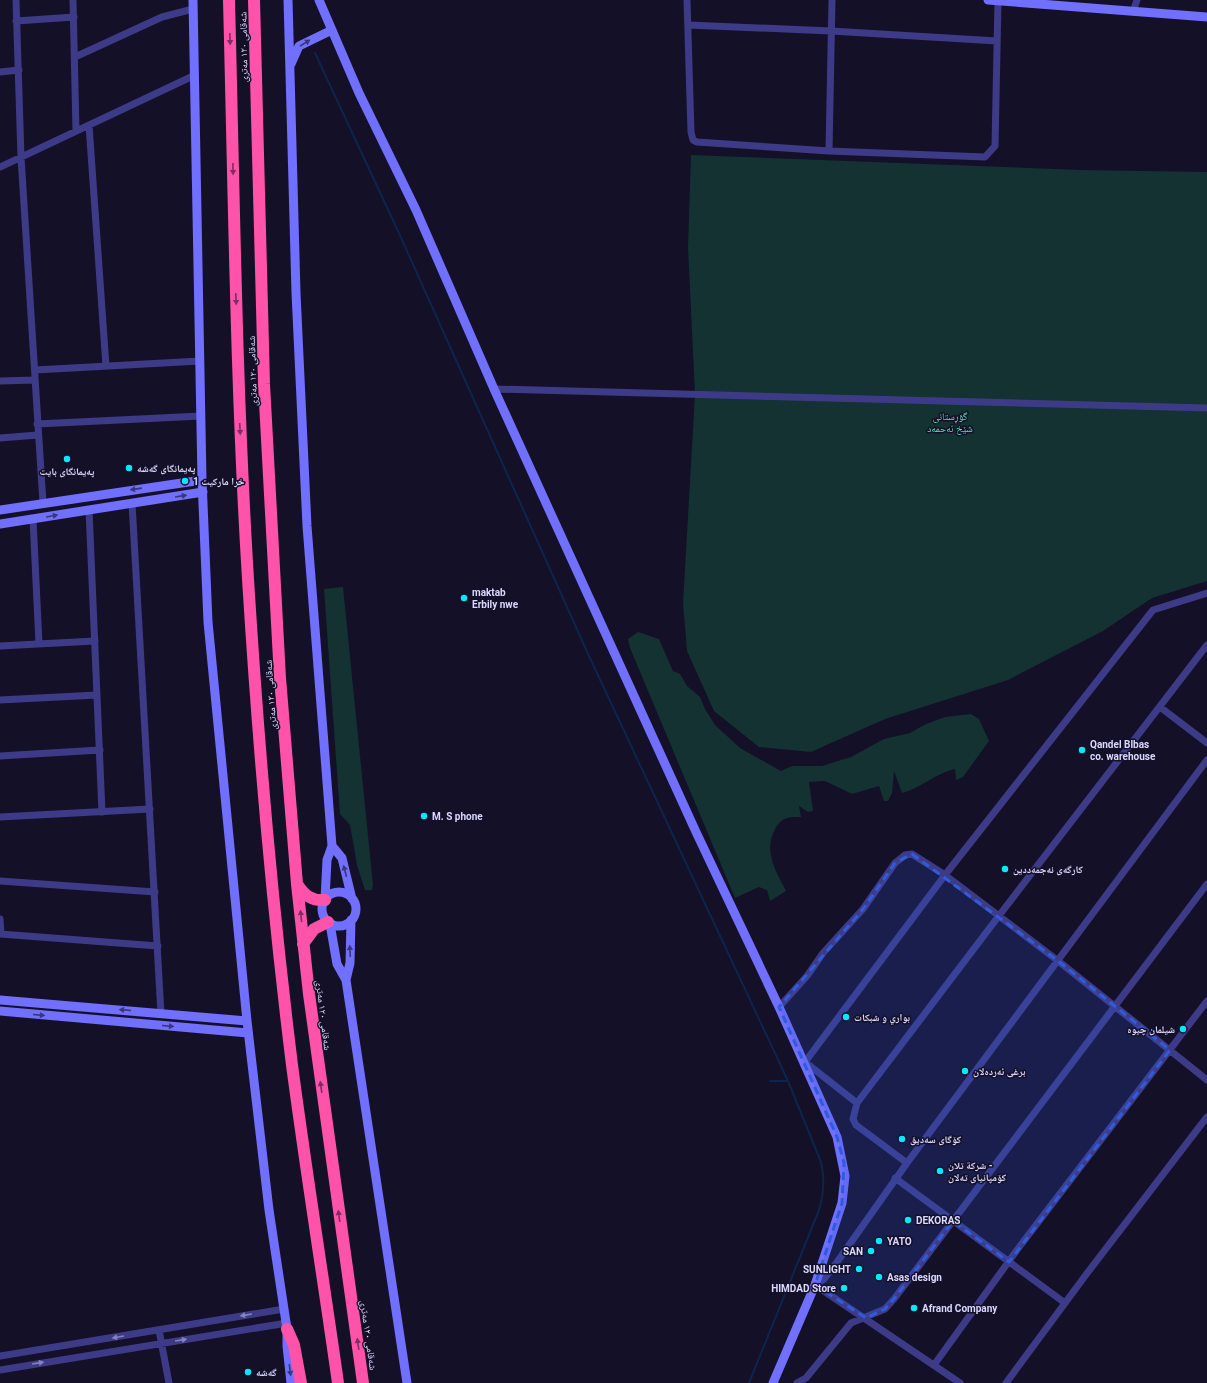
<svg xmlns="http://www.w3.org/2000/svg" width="1207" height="1383" font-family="Roboto,'Noto Naskh Arabic',sans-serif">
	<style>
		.green { fill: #133231 }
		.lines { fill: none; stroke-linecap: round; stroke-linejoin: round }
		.stream { stroke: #0d254b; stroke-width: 2 }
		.street { stroke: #3d3b87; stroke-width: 7 }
		.secondary { stroke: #706ffe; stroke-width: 9 }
		.highway { stroke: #fe53a8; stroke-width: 12 }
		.oneway { fill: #7d2e62 }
		.oneway2 { fill: #39367e }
		.oneway3 { fill: #8482bd }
		.marked { fill: #305cdc; fill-opacity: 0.2; stroke: #305cdc; stroke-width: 3; stroke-dasharray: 8 5; stroke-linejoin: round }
		.poi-dot { fill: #05e9fe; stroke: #141028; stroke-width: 1.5 }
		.labels { text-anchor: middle; stroke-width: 3; stroke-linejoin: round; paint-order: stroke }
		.street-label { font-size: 10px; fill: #dbd8ff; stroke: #141028 }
		.park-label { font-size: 10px; fill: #62e0be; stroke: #141028 }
		.poi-label { font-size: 10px; font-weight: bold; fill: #dbd8ff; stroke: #141028; text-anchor: start }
	</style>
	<rect width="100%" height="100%" fill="#141028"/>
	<path class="green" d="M691 155 1081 170 1207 172V581L1152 598 1103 631 1008 680 885 719 811 752 759 747 714 711 687 651 683 603 695 394 688 247Z
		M343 587 373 885 372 890H365L357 865 350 825 340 814 324 589Z
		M638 632 659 639 673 671 680 674 687 686 700 697 705 709 715 725 740 748 781 771 792 766H822L851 757 884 739 910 733 926 724 945 717 971 714 979 719 989 741 963 777 956 780 955 769C936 773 921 788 902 793L894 771 892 793 888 801H884L879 786 852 794 825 781 809 782 813 811 808 812 799 806 801 817C788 817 782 817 775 829 763 852 776 871 786 891L770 901 767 890 759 887 735 898 630 648 628 639Z"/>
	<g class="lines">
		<path class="stream" d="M315 53 398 231 589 656 788 1081 821 1162C825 1179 824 1193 819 1210L749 1383
			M770 1081H788"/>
		<path class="street" d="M16 0 21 157 43 503
			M73 0 76 131
			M687 0 691 132 693 140 697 142 829 151 985 157 995 146 998 1
			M1133 12 1137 0
			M16 21 74 17
			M688 25 831 31 997 41
			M75 57 162 17 193 9
			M0 72 19 70
			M89 125 106 366
			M829 151 832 0
			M0 167 193 76
			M35 370 200 361
			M0 381 35 380
			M494 389 1207 408
			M37 424 201 416
			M0 438 38 435
			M132 503 161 1014
			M89 510 102 812
			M33 519 39 644
			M1207 593 1153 610 945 875 805 1062 857 1103 998 917 1207 645
			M0 646 95 641
			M0 700 97 695
			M1160 707 1207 743
			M0 756 100 750
			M0 817 150 809
			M0 881 155 892
			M0 919 1 934
			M0 934 158 946
			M779 1007 807 976 823 953 863 909 895 863 905 855 912 854 945 875 1057 960 1207 1080
			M857 1103 853 1119 856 1125 907 1163
			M895 1178 1065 1303
			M159 1330 169 1383
			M0 1356 284 1309
			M934 1365 1017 1250 1207 1001
			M0 1370 287 1323
			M797 1383 806 1378 851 1323 885 1309 894 1299 1207 884
			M960 1383 815 1285 824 1279 835 1265 907 1163 1207 760
			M1006 1383 1088 1272 1207 1117"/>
		<path class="secondary" d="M193 0 202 480 208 622 247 1021 269 1210 287 1329V1346L291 1383
			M288 0 296 293 307 526 332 846 327 860 325 899
			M319 0 359 93 416 210 494 389 696 832 779 1007 837 1137 845 1176 842 1203 815 1285 773 1383
			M988 0 1207 17
			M291 64 299 46 332 30
			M0 510 202 480
			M0 524 203 492
			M332 846 342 858 352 899
			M322 909a17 17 0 1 1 34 0a17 17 0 1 1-34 0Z
			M330 924 337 964 346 980 407 1383
			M346 980 350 963 351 920
			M0 1000 247 1021
			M0 1011 248 1033"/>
		<path class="highway" d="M229 0C234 193 236 386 248 579 258 741 272 904 292 1065 306 1171 323 1277 338 1383
			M254 0 264 384 280 678 297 884 309 994 363 1383
			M297 884C304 895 311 901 325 900
			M303 944 314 929 328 922
			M287 1329 294 1345 301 1383"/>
	</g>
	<defs><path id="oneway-solid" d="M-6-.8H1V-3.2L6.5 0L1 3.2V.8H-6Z"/></defs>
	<g class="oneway">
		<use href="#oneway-solid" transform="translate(230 39) rotate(88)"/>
		<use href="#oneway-solid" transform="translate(233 169) rotate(89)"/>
		<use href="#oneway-solid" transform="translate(236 299) rotate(88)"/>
		<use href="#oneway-solid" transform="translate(240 429) rotate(87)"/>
		<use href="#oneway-solid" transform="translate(301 916) rotate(-96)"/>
		<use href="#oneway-solid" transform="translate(321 1087) rotate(-98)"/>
		<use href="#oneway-solid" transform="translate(339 1216) rotate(-98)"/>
		<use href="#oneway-solid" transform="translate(358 1344) rotate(-98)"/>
	</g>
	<g class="oneway2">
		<use href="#oneway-solid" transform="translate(305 43) rotate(-32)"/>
		<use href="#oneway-solid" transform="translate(136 489) rotate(172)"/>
		<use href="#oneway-solid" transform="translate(181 496) rotate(-9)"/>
		<use href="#oneway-solid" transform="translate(52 516) rotate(-10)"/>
		<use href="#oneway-solid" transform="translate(345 871) rotate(-104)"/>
		<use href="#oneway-solid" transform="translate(350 951) rotate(-93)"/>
		<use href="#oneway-solid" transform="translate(125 1010) rotate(-175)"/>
		<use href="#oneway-solid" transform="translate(39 1015) rotate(5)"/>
		<use href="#oneway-solid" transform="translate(168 1026) rotate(5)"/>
		<use href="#oneway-solid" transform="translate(290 1370) rotate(83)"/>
	</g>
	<g class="oneway3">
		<use href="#oneway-solid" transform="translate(246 1315) rotate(171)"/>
		<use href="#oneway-solid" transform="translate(118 1337) rotate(170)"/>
		<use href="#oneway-solid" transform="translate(181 1340) rotate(-9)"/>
		<use href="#oneway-solid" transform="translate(38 1363) rotate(-9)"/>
	</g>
	<path class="marked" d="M912 854 1057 960 1170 1050 1009 1262 953 1221 894 1299 885 1309 866 1318 815 1285 842 1203 844 1163 837 1137 779 1007 863 909 895 863Z"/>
	<g class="poi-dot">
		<circle cx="67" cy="459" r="4"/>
		<circle cx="129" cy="468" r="4"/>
		<circle cx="185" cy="481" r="4"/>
		<circle cx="464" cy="598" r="4"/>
		<circle cx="1082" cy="750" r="4"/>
		<circle cx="424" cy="816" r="4"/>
		<circle cx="1005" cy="869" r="4"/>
		<circle cx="846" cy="1017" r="4"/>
		<circle cx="1183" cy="1029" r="4"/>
		<circle cx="965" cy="1071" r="4"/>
		<circle cx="902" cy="1139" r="4"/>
		<circle cx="940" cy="1171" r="4"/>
		<circle cx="908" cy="1220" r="4"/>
		<circle cx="879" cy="1241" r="4"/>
		<circle cx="871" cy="1251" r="4"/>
		<circle cx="859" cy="1269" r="4"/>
		<circle cx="879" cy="1277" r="4"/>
		<circle cx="844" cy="1288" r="4"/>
		<circle cx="914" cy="1308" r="4"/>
		<circle cx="248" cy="1372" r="4"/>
	</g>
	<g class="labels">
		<g class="street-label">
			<text transform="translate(243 47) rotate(-91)" y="4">شەقامی ١٢٠ مەتری</text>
			<text transform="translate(252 371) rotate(-92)" y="4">شەقامی ١٢٠ مەتری</text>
			<text transform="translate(270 695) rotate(-94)" y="4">شەقامی ١٢٠ مەتری</text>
			<text transform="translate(324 1015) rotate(83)" y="4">شەقامی ١٢٠ مەتری</text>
			<text transform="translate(369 1335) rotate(82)" y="4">شەقامی ١٢٠ مەتری</text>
		</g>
		<g class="park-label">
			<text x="950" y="420">گۆڕستانی<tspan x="950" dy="12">شێخ ئەحمەد</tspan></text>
		</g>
		<g class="poi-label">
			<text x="137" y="472">پەیمانگای گەشە</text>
			<text x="67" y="475" text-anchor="middle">پەیمانگای بایت</text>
			<text x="193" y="485">خرا ماركيت 1</text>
			<text x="472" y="596">maktab<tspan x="472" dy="12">Erbily nwe</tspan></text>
			<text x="1090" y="748">Qandel Blbas<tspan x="1090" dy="12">co. warehouse</tspan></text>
			<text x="432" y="820">M. S phone</text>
			<text x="1013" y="873">کارگەی نەجمەددین</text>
			<text x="854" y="1021">بواري و شبكات</text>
			<text x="1175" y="1033" text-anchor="end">شيلمان چیوه</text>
			<text x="973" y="1075">برغی ئەردەلان</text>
			<text x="910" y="1143">کۆگای سەدیق</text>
			<text x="948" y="1169">شركة تلان -<tspan x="948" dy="12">کۆمپانیای تەلان</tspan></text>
			<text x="916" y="1224">DEKORAS</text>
			<text x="887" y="1245">YATO</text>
			<text x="863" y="1255" text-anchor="end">SAN</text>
			<text x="851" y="1273" text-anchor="end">SUNLIGHT</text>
			<text x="887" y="1281">Asas design</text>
			<text x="836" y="1292" text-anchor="end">HIMDAD Store</text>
			<text x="922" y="1312">Afrand Company</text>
			<text x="256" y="1376">گەشە</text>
		</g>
	</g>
</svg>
